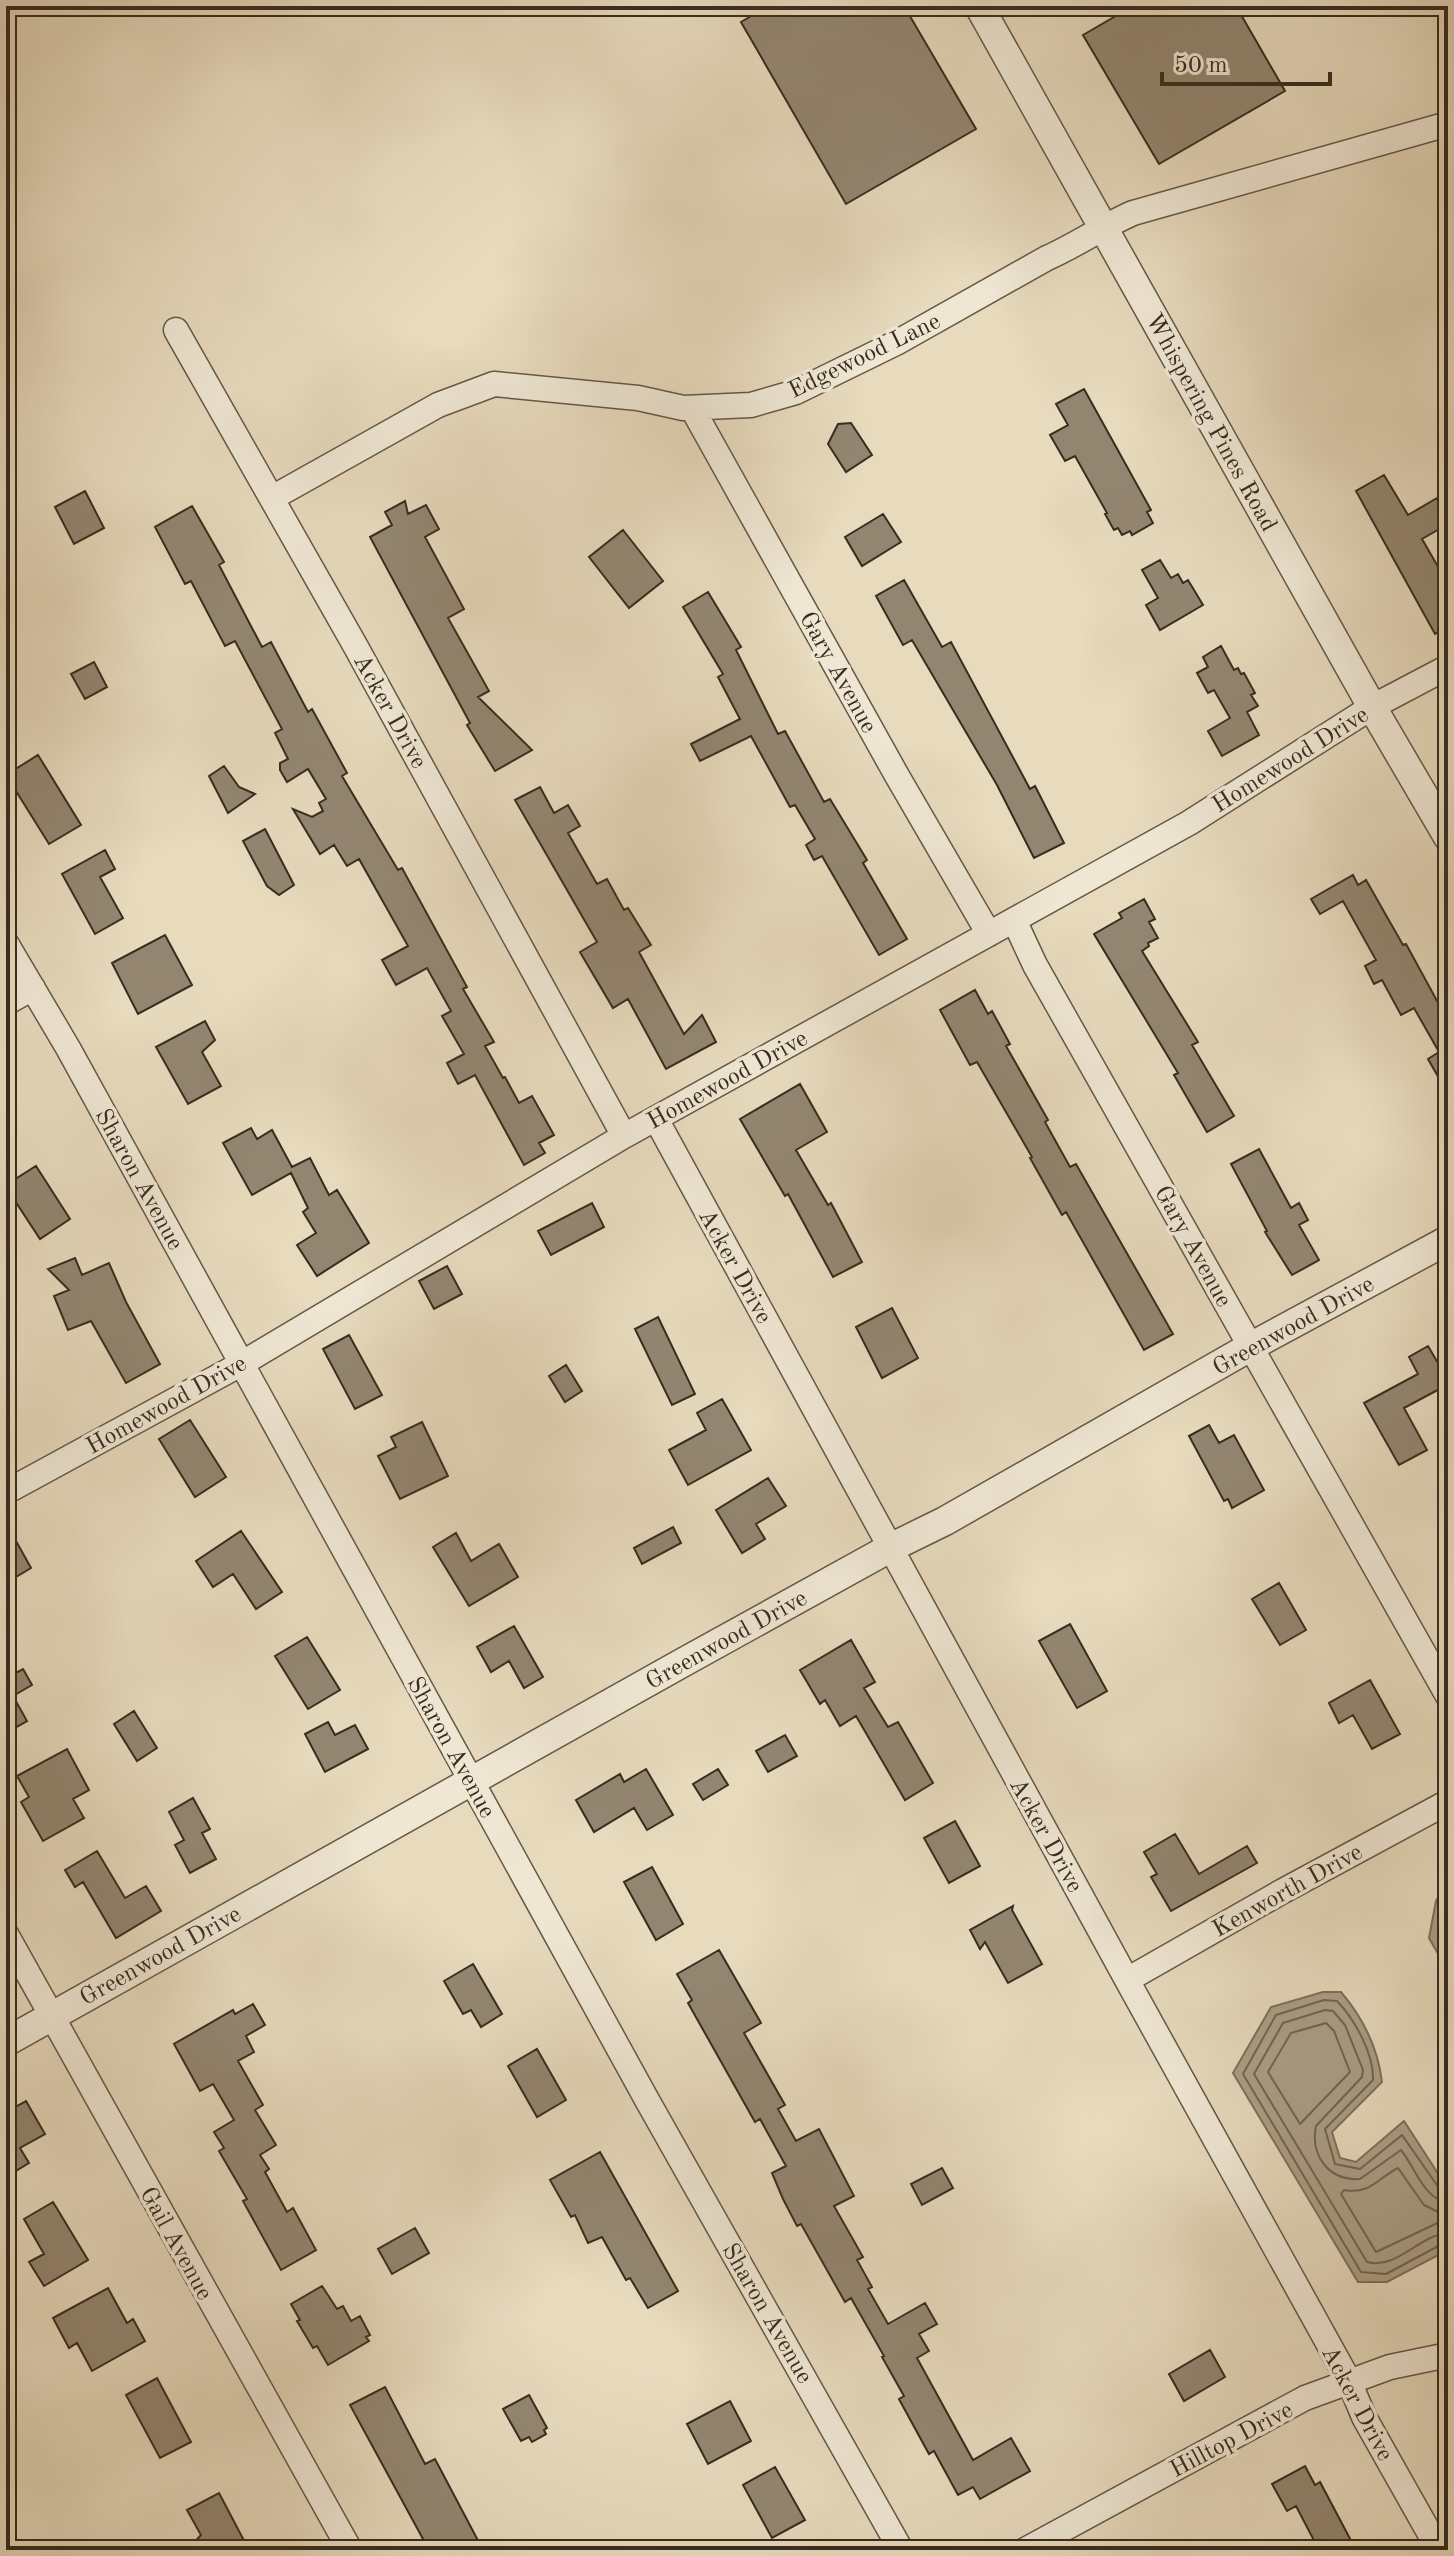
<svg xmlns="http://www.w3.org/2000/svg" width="1454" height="2556" font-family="'Old Standard TT',serif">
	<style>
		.water { fill: #ac9f87; stroke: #7e715d; stroke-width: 2 }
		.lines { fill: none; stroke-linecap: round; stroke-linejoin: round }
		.shore { stroke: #726653; stroke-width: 2 }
		.building { fill: #938671; stroke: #382c1f; stroke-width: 2 }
		.minor-casing { stroke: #645846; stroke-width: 27 }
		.tertiary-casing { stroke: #645846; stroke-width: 31 }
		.minor { stroke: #efe7d4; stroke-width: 24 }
		.tertiary { stroke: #efe7d4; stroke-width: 28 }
		.labels { text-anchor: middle; stroke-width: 7; stroke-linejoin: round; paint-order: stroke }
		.street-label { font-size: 24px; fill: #382c1f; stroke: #efe7d4 }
	</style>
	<rect width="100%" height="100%" fill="#e7dabd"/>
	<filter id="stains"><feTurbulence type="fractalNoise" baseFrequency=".0025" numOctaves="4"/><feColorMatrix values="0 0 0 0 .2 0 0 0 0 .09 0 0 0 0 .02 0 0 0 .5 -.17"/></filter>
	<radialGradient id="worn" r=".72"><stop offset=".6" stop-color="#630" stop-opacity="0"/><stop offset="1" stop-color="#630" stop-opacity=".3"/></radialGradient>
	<path class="water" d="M1448 1883V1971L1429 1938 1436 1901Z
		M1323 1992H1341C1363 2018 1378 2048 1382 2082L1332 2132 1340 2158 1356 2162 1404 2121 1448 2189V2250L1387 2282H1358L1233 2073 1271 2007Z"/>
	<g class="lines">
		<path class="shore" d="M1326 2023 1334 2031 1350 2072 1300 2124 1268 2072 1291 2033Z
			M1448 2192 1439 2188 1402 2135 1360 2169 1335 2164 1325 2129 1373 2080C1374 2054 1355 2020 1337 2001L1324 2000 1276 2015 1243 2074 1361 2272 1386 2274 1442 2244 1448 2243
			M1448 2202C1424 2200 1415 2167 1401 2150L1360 2179C1329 2181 1310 2156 1316 2126L1362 2077 1363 2070 1345 2025 1333 2011 1325 2010 1283 2023 1254 2074 1367 2262C1397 2270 1419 2235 1448 2233
			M1448 2214 1446 2216 1424 2205 1398 2168C1378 2178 1370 2195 1344 2190L1341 2194 1376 2252 1446 2219 1448 2221"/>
	</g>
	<path class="building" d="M768 6H904L976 129 846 204 741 22Z
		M1133 6H1236L1285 91 1159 164 1083 35Z
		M1084 389 1151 510 1147 512 1153 523 1132 535 1130 531 1122 535 1118 528 1114 530 1105 514 1107 513 1075 456 1065 461 1050 435 1068 425 1056 404Z
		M851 423 872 455 846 472 828 444 838 424Z
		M1384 475 1408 515 1437 498 1448 517V524L1422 539 1448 584V627L1435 634 1356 491Z
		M85 491 104 528 74 544 55 507Z
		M405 501 408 514 426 505 439 529 425 537 464 609 448 618 489 691 478 697 532 750 495 771 467 725 470 723 370 537 392 525 385 512Z
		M192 506 224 562 219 565 262 647 271 642 308 712 312 709 347 773 342 776 398 870 402 868 467 987 463 989 494 1042 485 1046 503 1078 505 1077 519 1103 532 1096 554 1135 539 1143 545 1153 524 1165 475 1075 458 1084 447 1063 464 1054 442 1016 451 1011 427 968 396 985 382 960 408 946 359 859 347 866 334 845 320 854 293 809 312 817 323 811 319 803 326 799 308 769 287 782 280 770V763L288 759 275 733 282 729 235 641 225 646 191 581 185 584 155 527Z
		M883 514 901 542 862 566 845 537Z
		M623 530 663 581 629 608 589 557Z
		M1160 560 1171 578 1178 574 1183 583 1188 580 1203 605 1160 630 1146 605 1158 598 1142 570Z
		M904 580 942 647 951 642 1030 789 1035 786 1064 843 1034 858 997 785 912 640 903 645 876 596Z
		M708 592 741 647 736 650 778 734 785 731 824 802 830 799 867 860 863 863 907 939 879 955 822 856 814 860 806 845 815 839 795 805 790 807 751 736 700 761 691 744 740 719 718 677 723 674 683 607Z
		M1221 646 1234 670 1238 668 1241 674 1244 673 1255 693 1251 695 1258 706 1247 712 1259 735 1222 756 1208 731 1230 718 1214 690 1208 693 1197 673 1208 667 1203 657Z
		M94 662 107 687 85 699 71 674Z
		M38 755 81 825 49 844 6 775Z
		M224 766 239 787 255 794 228 813 209 776Z
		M540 787 554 813 568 805 580 826 568 833 597 884 607 879 624 910 628 908 651 945 639 952 684 1034 702 1015 716 1042 666 1069 628 999 613 1008 580 952 597 942 515 800Z
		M265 829 294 885 279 895 267 886 243 841Z
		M105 850 115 869 100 877 123 918 95 934 62 874Z
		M1353 875 1358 885 1366 880 1403 945 1406 944 1448 1021V1094L1428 1059 1439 1052 1414 1008 1401 1015 1382 980 1374 984 1365 966 1376 960 1343 901 1320 914 1311 899Z
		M1144 899 1155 919 1149 922 1158 938 1148 943 1149 946 1142 951 1198 1042 1192 1045 1234 1116 1207 1132 1174 1075 1178 1073 1094 934 1122 918 1119 913Z
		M165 935 192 985 138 1014 112 963Z
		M975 990 988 1014 992 1011 1010 1044 1006 1046 1048 1120 1045 1122 1070 1167 1076 1164 1173 1334 1144 1350 1066 1212 1062 1215 1030 1158 1032 1157 977 1062 970 1065 940 1010Z
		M205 1021 215 1040 202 1052 221 1086 188 1104 156 1047Z
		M800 1084 827 1132 796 1150 828 1205 831 1203 862 1262 833 1277 788 1194 785 1196 740 1119Z
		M251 1128 257 1139 272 1130 292 1167 310 1158 329 1195 337 1190 369 1243 317 1276 297 1245 316 1233 303 1212 308 1208 291 1173 252 1195 223 1143Z
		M1259 1149 1291 1208 1299 1203 1308 1220 1299 1225 1319 1260 1292 1275 1265 1232 1267 1231 1231 1164Z
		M36 1166 70 1219 40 1239 15 1201 6 1207V1185Z
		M592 1203 604 1227 551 1255 538 1231Z
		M75 1258 82 1275 109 1263 126 1302 160 1364 126 1383 91 1321 68 1330 54 1296 69 1290 48 1269Z
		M447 1266 462 1294 434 1309 419 1281Z
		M892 1308 918 1358 882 1378 856 1327Z
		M658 1317 695 1394 672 1405 635 1329Z
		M349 1335 382 1395 355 1409 323 1349Z
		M1428 1346 1442 1370 1439 1372 1447 1385 1404 1408 1427 1450 1399 1465 1364 1403 1418 1374 1409 1357Z
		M566 1365 582 1391 565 1402 549 1376Z
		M722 1399 751 1450 688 1485 669 1450 706 1430 697 1413Z
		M190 1420 226 1477 195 1497 159 1439Z
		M422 1422 448 1476 400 1499 378 1456 396 1447 391 1437Z
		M1209 1425 1219 1443 1234 1435 1264 1490 1232 1508 1228 1499 1224 1501 1189 1436Z
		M768 1478 786 1506 756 1524 765 1539 742 1553 716 1510Z
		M6 1523 31 1568 6 1583Z
		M673 1527 681 1543 642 1564 634 1548Z
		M241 1531 282 1592 256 1609 233 1574 213 1587 196 1561Z
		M456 1533 471 1561 499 1544 518 1577 469 1606 433 1547Z
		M1279 1583 1306 1630 1280 1645 1252 1599Z
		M1070 1624 1107 1691 1077 1708 1039 1641Z
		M514 1626 543 1677 524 1688 509 1661 491 1672 477 1647Z
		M307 1637 340 1690 308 1709 275 1656Z
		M851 1640 875 1682 864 1688 888 1727 898 1722 933 1783 905 1800 856 1716 840 1726 825 1700 820 1704 800 1670Z
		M23 1669 32 1685 13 1696 27 1721 6 1733V1678Z
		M1370 1680 1400 1734 1372 1749 1353 1715 1339 1723 1329 1703Z
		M134 1711 157 1748 137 1761 114 1724Z
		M328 1722 335 1735 355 1725 368 1749 325 1772 305 1734Z
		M785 1735 797 1756 768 1772 756 1751Z
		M67 1749 89 1790 73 1799 84 1818 43 1841 21 1802 29 1797 17 1776Z
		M646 1769 673 1815 647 1830 634 1808 594 1832 576 1800 620 1774 624 1782Z
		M718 1769 728 1785 703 1800 693 1784Z
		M193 1798 210 1829 202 1833 216 1859 190 1873 175 1845 184 1840 169 1812Z
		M955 1821 980 1866 949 1883 924 1838Z
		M1175 1834 1199 1874 1247 1846 1257 1863 1171 1911 1151 1877 1157 1874 1144 1852Z
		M97 1851 125 1898 146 1886 161 1911 116 1938 83 1882 75 1887 65 1870Z
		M652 1867 683 1924 656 1940 624 1882Z
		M1013 1906 1012 1910 1042 1964 1008 1983 985 1942 980 1949 970 1930Z
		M719 1950 761 2023 744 2033 785 2105 778 2109 796 2141 819 2129 854 2196 834 2206 863 2257 857 2260 872 2287 868 2289 888 2324 925 2303 937 2324 919 2334 929 2351 917 2358 973 2460 1011 2438 1030 2471 980 2499 973 2487 958 2495 934 2451 929 2454 899 2399 904 2396 882 2357 884 2356 851 2298 845 2302 801 2224 797 2226 783 2199 772 2173 786 2166 760 2119 755 2122 688 2003 692 2000 677 1974Z
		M473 1964 502 2014 481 2027 471 2010 463 2014 444 1981Z
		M253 2004 265 2025 246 2036 254 2052 238 2061 263 2105 255 2110 276 2145 260 2155 269 2169 265 2172 287 2212 293 2208 316 2250 281 2270 243 2201 247 2199 219 2151 224 2148 214 2132 234 2120 213 2084 200 2091 174 2044 233 2010 235 2014Z
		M537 2049 566 2100 537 2117 508 2066Z
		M26 2101 45 2134 20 2148 29 2163 6 2177V2112Z
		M600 2152 678 2291 648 2308 630 2278 626 2280 602 2237 588 2243 575 2215 571 2217 550 2180Z
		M942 2168 953 2188 922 2205 911 2184Z
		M53 2202 88 2260 44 2286 29 2262 44 2254 24 2219Z
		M415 2228 429 2253 392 2274 378 2249Z
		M322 2286 337 2309 343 2306 351 2321 360 2316 370 2335 366 2337 369 2341 328 2365 317 2346 313 2348 297 2321 300 2320 291 2304Z
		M108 2288 127 2323 133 2319 145 2341 92 2371 77 2343 69 2348 53 2318Z
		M1210 2350 1225 2377 1184 2401 1169 2374Z
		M157 2378 191 2442 160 2458 126 2395Z
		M385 2387 425 2464 435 2459 483 2550H429L350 2405Z
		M529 2395 547 2428 544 2430 546 2434 532 2442 529 2437 521 2441 503 2409Z
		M730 2401 751 2441 708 2464 687 2424Z
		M1305 2466 1315 2485 1320 2482 1356 2550H1319L1296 2506 1287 2511 1272 2484Z
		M775 2467 805 2520 772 2538 743 2485Z
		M219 2493 249 2550H187L201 2535 187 2510Z"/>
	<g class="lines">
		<g class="minor-casing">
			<path id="minor" d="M176 330 356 647 624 1136
				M692 408 896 774 989 934
				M272 498 438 405 494 384 638 398 683 408 751 405 796 392 896 343 1047 258C1077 245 1103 226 1133 213L1448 124
				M1014 920 1035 965 1448 1696
				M6 943 68 1048 647 2100 901 2550
				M6 1003 33 988
				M656 1119 1127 1980 1349 2381 1364 2417 1439 2550
				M6 1492 241 1364 624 1136 1189 823 1372 707 1448 667
				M6 1934 350 2550
				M1127 1980 1283 1891 1448 1802
				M1025 2550 1305 2398 1390 2367 1448 2355"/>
		</g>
		<g class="tertiary-casing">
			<path id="tertiary" d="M979 6 1372 707 1448 837
				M6 2042 682 1663 890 1548 945 1521 1250 1347 1448 1240"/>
		</g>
		<use href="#minor" class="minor"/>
		<use href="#tertiary" class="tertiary"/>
	</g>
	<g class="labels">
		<g class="street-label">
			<text transform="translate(864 355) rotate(-26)" y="8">Edgewood Lane</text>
			<text transform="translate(1212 422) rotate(61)" y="8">Whispering Pines Road</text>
			<text transform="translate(839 672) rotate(61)" y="8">Gary Avenue</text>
			<text transform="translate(391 711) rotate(61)" y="8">Acker Drive</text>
			<text transform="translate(1290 759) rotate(-32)" y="8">Homewood Drive</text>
			<text transform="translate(727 1079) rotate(-29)" y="8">Homewood Drive</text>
			<text transform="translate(140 1179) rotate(61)" y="8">Sharon Avenue</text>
			<text transform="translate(1194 1246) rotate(61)" y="8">Gary Avenue</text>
			<text transform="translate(736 1266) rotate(61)" y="8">Acker Drive</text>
			<text transform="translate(1293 1325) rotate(-29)" y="8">Greenwood Drive</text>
			<text transform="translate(166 1404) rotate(-29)" y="8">Homewood Drive</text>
			<text transform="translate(726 1639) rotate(-29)" y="8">Greenwood Drive</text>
			<text transform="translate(452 1747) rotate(61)" y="8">Sharon Avenue</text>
			<text transform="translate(1047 1835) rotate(61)" y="8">Acker Drive</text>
			<text transform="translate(1287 1890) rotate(-29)" y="8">Kenworth Drive</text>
			<text transform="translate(160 1955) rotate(-29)" y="8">Greenwood Drive</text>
			<text transform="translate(177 2243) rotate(61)" y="8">Gail Avenue</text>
			<text transform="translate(768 2313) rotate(60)" y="8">Sharon Avenue</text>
			<text transform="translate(1358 2403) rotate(62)" y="8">Acker Drive</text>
			<text transform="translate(1231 2439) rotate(-28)" y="8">Hilltop Drive</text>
		</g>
	</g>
	<rect width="1454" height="2556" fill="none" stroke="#e7dabd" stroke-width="32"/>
	<rect x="8" y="8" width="1438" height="2540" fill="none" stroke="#382c1f" stroke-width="4"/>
	<rect x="16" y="16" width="1422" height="2524" fill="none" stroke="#382c1f" stroke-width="2"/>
	<path d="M1162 72v12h168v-12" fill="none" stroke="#382c1f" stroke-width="4"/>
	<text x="1174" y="72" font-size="24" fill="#382c1f" stroke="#efe7d4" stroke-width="6" paint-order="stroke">50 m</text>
	<rect width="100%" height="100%" filter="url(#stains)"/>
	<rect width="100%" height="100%" fill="url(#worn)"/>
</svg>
